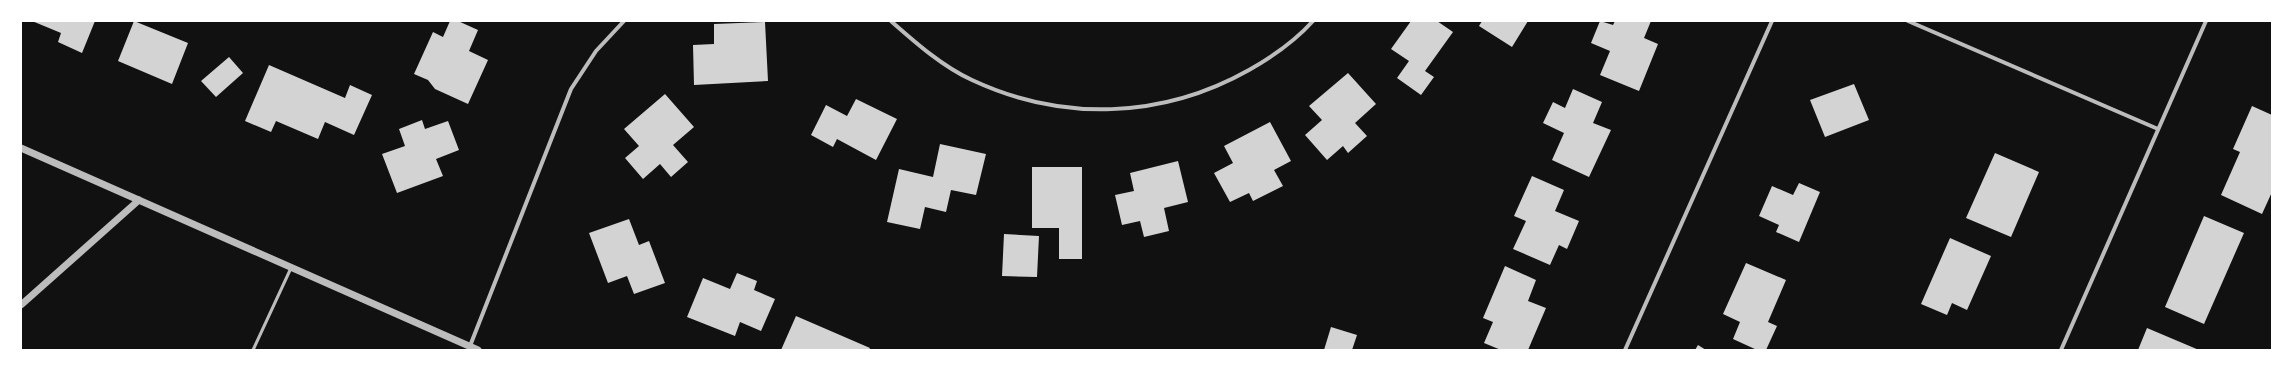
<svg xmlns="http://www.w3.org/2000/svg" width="2293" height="371" font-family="Montserrat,sans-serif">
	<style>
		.building { fill: #d3d3d3 }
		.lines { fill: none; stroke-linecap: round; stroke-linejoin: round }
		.service { stroke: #bcbcbc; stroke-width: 3 }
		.minor { stroke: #bcbcbc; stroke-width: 4 }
		.tertiary { stroke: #bcbcbc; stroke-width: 7 }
	</style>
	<rect width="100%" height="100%" fill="#111"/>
	<path class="building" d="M32 21H95L82 53 58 42 61 33Z
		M134 21 188 43 172 84 118 61Z
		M450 21H458L478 30 469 51 488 60 468 104 435 89 428 80 414 74 433 32 443 37Z
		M1411 21H1437L1453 32 1425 71 1434 77 1421 95 1397 78 1409 61 1391 49Z
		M1482 21H1528L1512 47 1479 26Z
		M1600 21 1613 25 1615 21H1651L1644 38 1658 44 1639 91 1600 75 1610 51 1591 43Z
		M765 22 768 81 694 85 693 45 714 44V24Z
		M229 57 243 73 216 97 201 81Z
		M269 65 345 98 350 85 372 95 354 135 325 122 318 139 276 121 271 132 245 121Z
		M1348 73 1376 104 1355 123 1367 136 1348 153 1343 146 1327 160 1305 135 1322 120 1309 106Z
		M1854 84 1869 120 1825 137 1810 100Z
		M1573 89 1602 102 1593 123 1611 130 1589 177 1552 160 1564 133 1543 123 1553 102 1565 108Z
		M665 94 694 127 673 145 688 162 671 177 660 164 643 179 625 158 639 146 624 129Z
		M856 99 897 119 876 160 837 139 833 147 811 135 826 105 847 116Z
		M2252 106 2272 115V192L2262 214 2221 195 2240 152 2233 149Z
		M422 120 425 129 448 121 459 150 436 159 443 176 397 193 382 154 405 146 399 129Z
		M1270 122 1291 161 1274 170 1283 186 1253 201 1249 193 1230 202 1214 173 1233 163 1224 146Z
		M940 144 986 154 976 195 951 190 946 212 925 207 920 229 887 222 899 169 933 177Z
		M1995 153 2039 172 2011 237 1966 218Z
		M1178 161 1188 202 1164 208 1169 231 1144 237 1140 221 1122 225 1115 195 1134 191 1130 173Z
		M1032 167H1082V259H1059V228H1032Z
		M1532 176 1564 190 1555 211 1579 221 1567 249 1559 245 1550 265 1513 249 1526 221 1514 216Z
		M1799 183 1820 192 1799 242 1776 232 1779 225 1759 216 1772 186 1793 195Z
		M2204 216 2244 233 2204 324 2165 307Z
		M629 219 639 245 649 241 665 283 634 294 627 276 608 283 589 233Z
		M1004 234 1039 236 1037 277 1002 276Z
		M1950 238 1991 256 1967 310 1952 303 1947 315 1921 304Z
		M1746 263 1786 280 1768 322 1777 326 1766 350H1757L1733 339 1740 322 1723 314Z
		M1505 266 1536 280 1528 301 1546 308 1528 350H1501L1484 343 1493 322 1483 318Z
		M737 273 757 281 754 290 775 299 761 331 740 322 735 336 687 317 703 278 730 289Z
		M796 316 870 348 869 350H781Z
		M1331 327 1357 335 1352 350H1324Z
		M2147 328 2199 350H2138Z
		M1698 345 1706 350H1695Z"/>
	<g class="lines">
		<path class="service" d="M253 350 291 268"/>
		<path class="minor" d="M891 21C916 43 942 66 972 80 1062 122 1162 119 1249 70 1272 57 1295 41 1313 21
			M1908 21 2158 129
			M470 346 571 89 596 51 624 21
			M1625 350 1772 21
			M2061 350 2206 21"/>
		<path class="tertiary" d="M21 148 478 350
			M21 305 139 200"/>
	</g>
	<rect width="2293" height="371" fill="none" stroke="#ffffff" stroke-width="44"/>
</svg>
